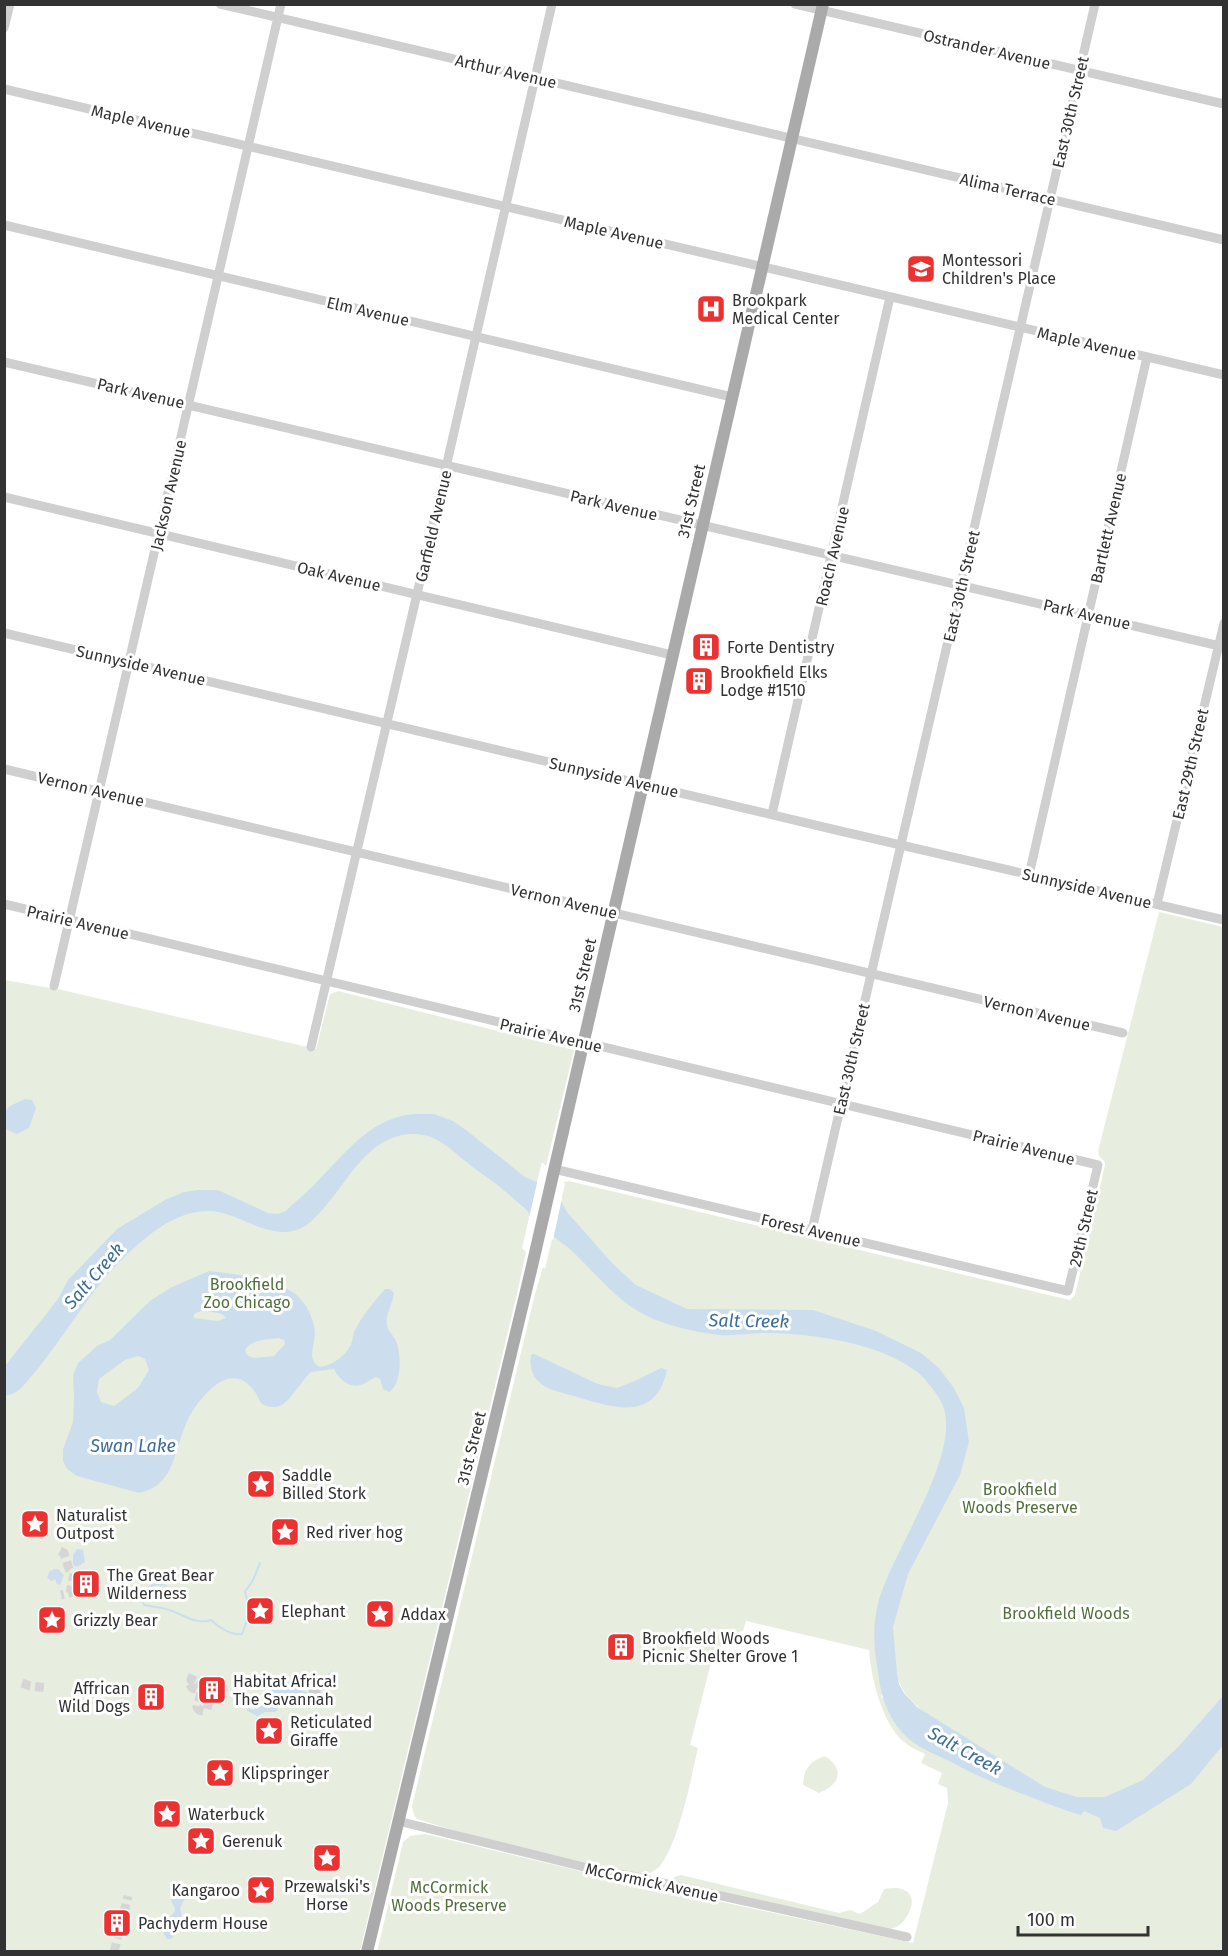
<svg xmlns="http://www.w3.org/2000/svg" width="1228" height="1956" font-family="'Fira Sans',sans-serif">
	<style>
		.green { fill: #e7eee0; fill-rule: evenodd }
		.water { fill: #ccdeee; fill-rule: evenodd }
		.pier { fill: #fff }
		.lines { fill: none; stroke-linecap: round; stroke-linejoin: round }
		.stream { stroke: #ccdeee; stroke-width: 2 }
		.minor-tunnel { stroke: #d6d6d6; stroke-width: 9; stroke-dasharray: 9 4.5; stroke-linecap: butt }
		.minor { stroke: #cfcfcf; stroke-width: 9 }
		.major { stroke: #aaa; stroke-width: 12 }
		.labels { text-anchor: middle; stroke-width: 6; stroke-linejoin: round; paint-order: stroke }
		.street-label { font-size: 16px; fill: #323232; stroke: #fff }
		.poi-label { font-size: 16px; fill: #323232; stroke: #fff; text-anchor: start }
		.park-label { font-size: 16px; fill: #51703c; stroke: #fff }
		.water-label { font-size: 18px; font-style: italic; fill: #3b6d98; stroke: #fff }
	</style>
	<rect width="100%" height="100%" fill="#fff"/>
	<path class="green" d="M1159 912 1223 927V1951L377 1952 403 1842 410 1836 425 1834 588 1873 913 1943 948 1803 947 1788 938 1784 942 1773 921 1763 925 1754C920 1751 913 1749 908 1745 883 1729 871 1678 869 1650L746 1621 743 1631 729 1634 721 1648 715 1647 690 1745 698 1748C691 1778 679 1844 659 1867 656 1870 651 1872 648 1875 569 1862 493 1843 417 1819L414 1815 412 1806 535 1294 543 1267 545 1269 565 1184 564 1182 569 1181 1070 1300 1075 1295 1105 1165V1162L1099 1156 1098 1151ZM895 1657C896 1666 896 1676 900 1684 909 1706 943 1726 964 1737L881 1697Z
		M5 980 62 990 316 1049 330 994 338 991 574 1050 546 1166 542 1162 537 1182 517 1202 530 1214 522 1248 526 1252 517 1294 360 1951H5Z
		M825 1756C845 1769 840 1785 819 1793L803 1785C804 1768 810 1761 825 1756Z
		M681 1875 839 1913 850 1910 860 1914 878 1902 884 1889C891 1888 898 1887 904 1890 920 1896 908 1920 898 1926 894 1929 889 1929 884 1929L674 1881V1877Z"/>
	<path class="water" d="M25 1099 32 1100 36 1108 29 1128 17 1134 5 1129V1111L10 1106Z
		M413 1114H434L453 1121 466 1130 525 1177 537 1182 561 1201 567 1212 613 1264 636 1285 687 1309 813 1310 876 1331 921 1353 939 1368 954 1388 964 1408 969 1442 960 1475 908 1574 893 1627 897 1673 899 1684 904 1693 917 1707 1045 1787 1077 1797H1105L1143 1780 1178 1747 1223 1696V1745L1191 1784 1116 1831 1103 1828 1100 1818 1084 1811 1081 1815C1065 1811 1049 1804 1033 1798 1007 1788 980 1778 955 1764 940 1756 922 1750 910 1740 889 1722 881 1698 878 1672 874 1650 872 1627 878 1604 890 1552 970 1446 939 1398 933 1389 925 1378 917 1372 880 1343 815 1334 770 1333 753 1333 736 1336 719 1335 695 1332 666 1326 645 1315 617 1301 596 1274 574 1253 566 1245 556 1239 548 1232 537 1222 528 1211 517 1202 503 1188 486 1177 470 1165 457 1155 444 1141 428 1136 420 1134 410 1133 402 1135 363 1144 348 1182 323 1209 316 1217 307 1227 297 1230 270 1238 248 1220 223 1213 198 1206 172 1218 152 1233 134 1247 117 1263 103 1280 80 1309 60 1341 37 1370 31 1376 26 1384 20 1389 14 1394 12 1394 5 1396V1366L58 1299 68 1280 117 1229 165 1200 184 1192 197 1190H218L268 1213 278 1214 286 1211C293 1203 302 1197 310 1189 341 1159 366 1119 413 1114Z
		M209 1271C236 1274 270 1278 294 1293 305 1300 315 1320 315 1333 315 1345 306 1360 320 1367 332 1365 344 1357 350 1346 353 1342 352 1337 354 1332 361 1317 374 1302 385 1289H390L394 1293C393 1304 385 1314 387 1326 388 1331 395 1337 397 1343 401 1356 402 1384 389 1392L383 1389 380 1379 376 1377C373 1378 370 1380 367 1382 353 1391 340 1382 334 1369L311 1372C302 1380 290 1402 280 1406 275 1408 266 1407 262 1404 259 1401 258 1396 255 1392 241 1373 225 1375 209 1391 198 1401 189 1415 184 1429 174 1455 172 1487 139 1493L77 1476 67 1469 63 1461V1449L73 1422 74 1397 73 1375 78 1363 97 1346 110 1340 150 1301 170 1288ZM203 1310 222 1314 226 1318 218 1321 194 1318V1314ZM278 1338 284 1340 285 1344 274 1356 253 1358 247 1355 245 1350C252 1339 267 1340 278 1338ZM138 1356 145 1359 149 1370 138 1388 114 1406 101 1402 97 1392 99 1379 125 1360Z
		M534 1354 598 1384 617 1388 639 1379 661 1368 667 1370C656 1422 614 1408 577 1397 565 1393 547 1391 538 1381 532 1376 529 1363 531 1355Z
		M77 1549 83 1550 85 1562 77 1567 73 1565V1555Z
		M54 1569H58L64 1575 60 1585 57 1584 55 1579 52 1581 47 1578 49 1572Z
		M332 1670 321 1691 308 1698 306 1702 288 1697 283 1700 276 1712H265L258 1716 247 1711 248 1708 253 1710 259 1708 261 1703 272 1701 271 1688 279 1680 293 1683 299 1690 310 1693C320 1687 324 1677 332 1670Z
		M178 1886 186 1887C189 1896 183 1901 180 1908 184 1920 180 1931 171 1939H167C154 1923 175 1918 175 1909 175 1908 171 1901 171 1900L174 1889Z"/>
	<path class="pier" d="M538 1179 562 1198 553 1240 529 1218Z"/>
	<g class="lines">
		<path class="stream" d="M129 1594 141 1597
			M141 1597 144 1605C152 1607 161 1607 169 1610 183 1614 195 1625 211 1620 218 1627 232 1636 242 1634L250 1612 245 1592 253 1580 260 1563
			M141 1597C148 1586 153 1582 166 1586
			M45 1621 47 1624"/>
		<path class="minor-tunnel" d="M60 1551 64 1553 69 1569 74 1574 70 1593 61 1595
			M193 1675 191 1680 201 1682 199 1690
			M22 1683 30 1686 48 1688
			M190 1684 192 1688 199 1690 205 1695 210 1693 223 1694V1687L213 1685
			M201 1693 197 1707 199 1710 204 1711 207 1709 213 1685 208 1684 210 1679
			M114 1952 128 1896"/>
		<path class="minor" d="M220 4 1224 240
			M795 4 1224 104
			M4 28 10 4
			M4 89 1224 375
			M4 225 732 397
			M4 362 1224 647
			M4 497 672 655
			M4 633 836 830 1224 920
			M4 769 1123 1033
			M772 814 890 297
			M1029 875 1147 357
			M4 904 1098 1165 1068 1291 554 1169
			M1157 904 1224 623
			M54 986 281 4
			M311 1047 417 594 552 4
			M812 1230 1095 4
			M313 1690 318 1696
			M398 1821 596 1870 631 1876 907 1937"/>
		<path class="major" d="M367 1952 532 1266 823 4"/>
	</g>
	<defs>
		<g id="school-square" transform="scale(1.5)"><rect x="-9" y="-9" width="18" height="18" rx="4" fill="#ec3131" stroke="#fff"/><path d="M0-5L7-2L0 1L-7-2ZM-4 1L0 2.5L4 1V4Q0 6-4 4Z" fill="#fff"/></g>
		<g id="hospital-square" transform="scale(1.5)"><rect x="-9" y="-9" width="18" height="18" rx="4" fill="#ec3131" stroke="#fff"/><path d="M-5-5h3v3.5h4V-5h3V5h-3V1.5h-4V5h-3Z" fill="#fff"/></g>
		<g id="building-square" transform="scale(1.5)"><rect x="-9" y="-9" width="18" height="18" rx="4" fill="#ec3131" stroke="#fff"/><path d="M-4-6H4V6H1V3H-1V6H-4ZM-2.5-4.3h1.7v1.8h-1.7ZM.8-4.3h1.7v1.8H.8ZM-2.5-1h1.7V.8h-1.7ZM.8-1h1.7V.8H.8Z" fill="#fff"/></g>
		<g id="sight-square" transform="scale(1.5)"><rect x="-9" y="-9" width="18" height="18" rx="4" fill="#ec3131" stroke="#fff"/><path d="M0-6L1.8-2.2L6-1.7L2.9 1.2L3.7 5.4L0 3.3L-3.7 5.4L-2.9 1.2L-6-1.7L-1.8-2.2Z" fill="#fff"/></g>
	</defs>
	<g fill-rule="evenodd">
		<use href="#school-square" x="921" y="269"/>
		<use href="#hospital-square" x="711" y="309"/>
		<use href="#building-square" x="706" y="647"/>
		<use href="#building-square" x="699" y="681"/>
		<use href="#sight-square" x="261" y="1484"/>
		<use href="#sight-square" x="35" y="1524"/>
		<use href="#sight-square" x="285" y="1532"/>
		<use href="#building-square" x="86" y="1584"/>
		<use href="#sight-square" x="260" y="1611"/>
		<use href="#sight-square" x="380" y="1614"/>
		<use href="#sight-square" x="52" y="1620"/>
		<use href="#building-square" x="621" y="1647"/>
		<use href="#building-square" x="212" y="1690"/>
		<use href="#building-square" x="151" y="1697"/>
		<use href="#sight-square" x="269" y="1731"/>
		<use href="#sight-square" x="220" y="1773"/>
		<use href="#sight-square" x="167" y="1814"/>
		<use href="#sight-square" x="201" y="1841"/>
		<use href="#sight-square" x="327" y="1858"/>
		<use href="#sight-square" x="261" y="1890"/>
		<use href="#building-square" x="117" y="1923"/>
	</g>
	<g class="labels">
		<g class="street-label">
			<text transform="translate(987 49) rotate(13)" y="6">Ostrander Avenue</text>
			<text transform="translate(506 71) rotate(13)" y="6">Arthur Avenue</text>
			<text transform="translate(1070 112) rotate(-77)" y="6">East 30th Street</text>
			<text transform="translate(141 121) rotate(13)" y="6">Maple Avenue</text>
			<text transform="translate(1008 189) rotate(13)" y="6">Alima Terrace</text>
			<text transform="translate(614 232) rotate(13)" y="6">Maple Avenue</text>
			<text transform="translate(368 311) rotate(13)" y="6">Elm Avenue</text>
			<text transform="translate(1087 343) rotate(13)" y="6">Maple Avenue</text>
			<text transform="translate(141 393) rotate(13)" y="6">Park Avenue</text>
			<text transform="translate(168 495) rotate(-77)" y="6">Jackson Avenue</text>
			<text transform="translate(691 501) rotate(-77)" y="6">31st Street</text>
			<text transform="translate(614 505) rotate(13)" y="6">Park Avenue</text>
			<text transform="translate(433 526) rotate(-77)" y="6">Garfield Avenue</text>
			<text transform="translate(1108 528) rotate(-77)" y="6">Bartlett Avenue</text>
			<text transform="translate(832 556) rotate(-77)" y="6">Roach Avenue</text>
			<text transform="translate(339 576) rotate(13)" y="6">Oak Avenue</text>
			<text transform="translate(961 586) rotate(-77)" y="6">East 30th Street</text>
			<text transform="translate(1087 614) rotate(13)" y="6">Park Avenue</text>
			<text transform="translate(141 665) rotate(13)" y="6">Sunnyside Avenue</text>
			<text transform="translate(1190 764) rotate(-77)" y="6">East 29th Street</text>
			<text transform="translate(614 777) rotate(13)" y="6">Sunnyside Avenue</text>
			<text transform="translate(91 789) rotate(13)" y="6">Vernon Avenue</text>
			<text transform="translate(1087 888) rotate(13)" y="6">Sunnyside Avenue</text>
			<text transform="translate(564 901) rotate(13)" y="6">Vernon Avenue</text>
			<text transform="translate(78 922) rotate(13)" y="6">Prairie Avenue</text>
			<text transform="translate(582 975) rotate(-77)" y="6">31st Street</text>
			<text transform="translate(1037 1013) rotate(13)" y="6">Vernon Avenue</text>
			<text transform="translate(551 1035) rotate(13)" y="6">Prairie Avenue</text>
			<text transform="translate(851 1059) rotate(-77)" y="6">East 30th Street</text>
			<text transform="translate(1024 1147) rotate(14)" y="6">Prairie Avenue</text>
			<text transform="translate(1083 1228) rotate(-77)" y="6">29th Street</text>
			<text transform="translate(811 1230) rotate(13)" y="6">Forest Avenue</text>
			<text transform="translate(471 1448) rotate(-76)" y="6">31st Street</text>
			<text transform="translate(652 1882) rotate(12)" y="6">McCormick Avenue</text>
		</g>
		<g class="poi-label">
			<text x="942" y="266">Montessori<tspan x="942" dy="18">Children's Place</tspan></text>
			<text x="732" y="306">Brookpark<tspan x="732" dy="18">Medical Center</tspan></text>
			<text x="727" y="653">Forte Dentistry</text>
			<text x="720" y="678">Brookfield Elks<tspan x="720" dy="18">Lodge #1510</tspan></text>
			<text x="282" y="1481">Saddle<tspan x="282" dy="18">Billed Stork</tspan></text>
			<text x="56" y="1521">Naturalist<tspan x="56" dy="18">Outpost</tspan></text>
			<text x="306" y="1538">Red river hog</text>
			<text x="107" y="1581">The Great Bear<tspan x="107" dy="18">Wilderness</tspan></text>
			<text x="281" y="1617">Elephant</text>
			<text x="401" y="1620">Addax</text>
			<text x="73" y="1626">Grizzly Bear</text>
			<text x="642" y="1644">Brookfield Woods<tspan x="642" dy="18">Picnic Shelter Grove 1</tspan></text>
			<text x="233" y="1687">Habitat Africa!<tspan x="233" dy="18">The Savannah</tspan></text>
			<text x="130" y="1694" text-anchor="end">Affrican<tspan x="130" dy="18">Wild Dogs</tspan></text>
			<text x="290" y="1728">Reticulated<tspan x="290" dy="18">Giraffe</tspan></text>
			<text x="241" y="1779">Klipspringer</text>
			<text x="188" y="1820">Waterbuck</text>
			<text x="222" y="1847">Gerenuk</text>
			<text x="327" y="1892" text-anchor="middle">Przewalski's<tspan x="327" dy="18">Horse</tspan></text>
			<text x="240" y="1896" text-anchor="end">Kangaroo</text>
			<text x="138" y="1929">Pachyderm House</text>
		</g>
		<g class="park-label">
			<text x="247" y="1290">Brookfield<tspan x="247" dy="18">Zoo Chicago</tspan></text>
			<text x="1020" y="1495">Brookfield<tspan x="1020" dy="18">Woods Preserve</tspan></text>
			<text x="1066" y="1619">Brookfield Woods</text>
			<text x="449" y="1893">McCormick<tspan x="449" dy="18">Woods Preserve</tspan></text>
		</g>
		<g class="water-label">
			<text transform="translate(94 1276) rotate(-49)" y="6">Salt Creek</text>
			<text transform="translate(749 1321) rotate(1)" y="6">Salt Creek</text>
			<text x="133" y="1452">Swan Lake</text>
			<text transform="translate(965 1751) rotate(29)" y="6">Salt Creek</text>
		</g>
	</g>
	<rect width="1228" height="1956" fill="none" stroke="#323232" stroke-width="12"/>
	<path d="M1018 1926v9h130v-9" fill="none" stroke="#323232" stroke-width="3"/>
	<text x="1027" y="1926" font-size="18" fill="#323232" stroke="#ffffff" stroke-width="4.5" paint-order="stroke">100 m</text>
</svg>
